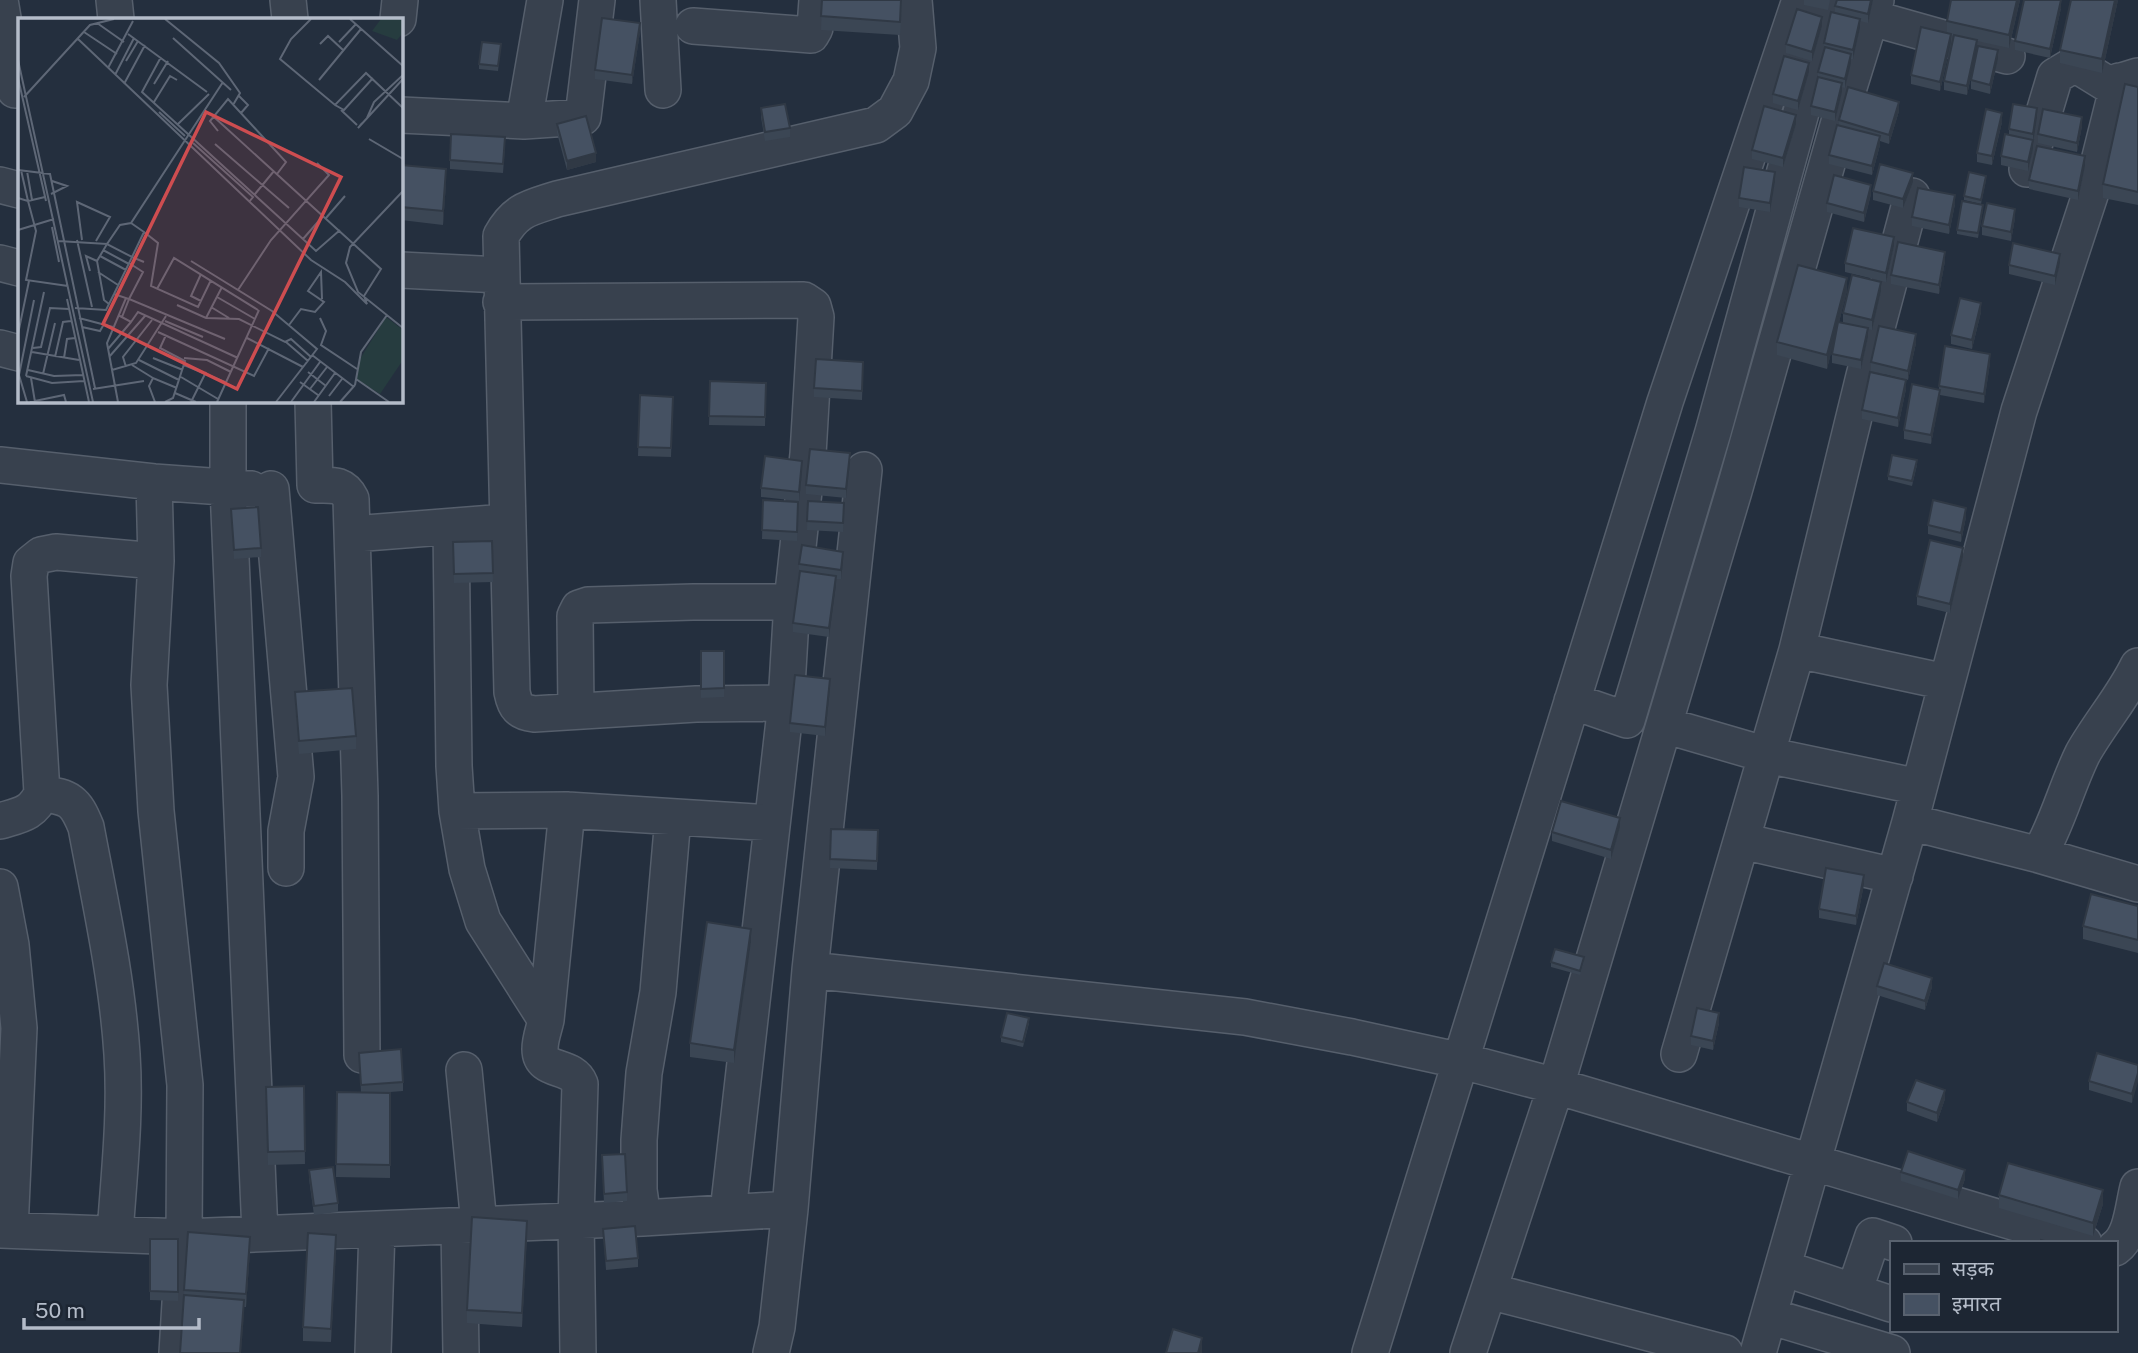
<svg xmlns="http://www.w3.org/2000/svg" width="2138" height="1353" font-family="'Public Sans','Noto Sans Devanagari',sans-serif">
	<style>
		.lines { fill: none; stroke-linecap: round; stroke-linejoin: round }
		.minor-casing { stroke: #565f6c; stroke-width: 38 }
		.minor { stroke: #38414e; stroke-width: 35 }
		.wall { fill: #3b4654 }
		.shaded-wall { fill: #303945 }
		.building { fill: #455162; stroke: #303945; stroke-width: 2 }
		.inset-road { fill: none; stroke: #5e6776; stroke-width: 2 }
		.view { fill: #ce4d50; fill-opacity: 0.15; stroke: #ce4d50; stroke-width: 3.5 }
		.inset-edge { fill: none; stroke: #b4bcc9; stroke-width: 3.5 }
	</style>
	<rect width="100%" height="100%" fill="#242f3e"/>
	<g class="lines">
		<g class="minor-casing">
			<path id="minor" d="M0 0 15 90
				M114 0 116 19
				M288 0 290 19
				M658 0 663 90
				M1872 18 2007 56
				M398 19 400 0
				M693 26 811 35 815 28 817 0
				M401 115 524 121 583 117 597 0
				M524 121 545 0
				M2027 169 2055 76 2075 64 2109 85 2138 76
				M0 185 19 190
				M0 263 19 268
				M401 270 500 275
				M501 302 804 300 813 306 816 317 808 454 792 602 786 703 728 1212
				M0 348 19 353
				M228 401V488L260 1233
				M313 401 315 485C332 485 343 483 351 499L360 796 362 1055
				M0 465 154 482 251 489
				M154 482 156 561 149 685 156 811 185 1085 184 1237 177 1353
				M271 489 296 777 286 831V868
				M451 527 454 766 457 811 467 869 483 921 546 1020C544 1029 540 1039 540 1049 540 1074 572 1063 580 1084L576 1219 578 1353
				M353 534 506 522
				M1797 650 1946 682
				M1572 701 1627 720 1713 432 1832 0
				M786 703 696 704 534 714C519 712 515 707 512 692L501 236C516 209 530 208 557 199L876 125 895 111 911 81 918 48 914 0
				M576 711 575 616 579 608 588 605 693 602H792
				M1664 725 1767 755 1919 787
				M42 793C70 798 75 800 86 827 100 902 117 977 122 1054 126 1114 119 1174 115 1234
				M457 811 567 810 772 823
				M0 821C20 815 33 814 42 793L29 576 31 563 41 555 56 552 156 561
				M1910 822 2036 854 2040 853C2058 822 2067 785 2083 753 2100 723 2123 697 2138 666
				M1742 841 1895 876
				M2036 854 2138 884
				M0 887 11 945 19 1028 10 1230
				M810 970 1245 1017 1352 1037 1462 1061 1556 1086 2084 1243
				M546 1020 567 810
				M1679 1054 1797 650 1864 376 1912 196
				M464 1070 479 1224
				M643 1218 639 1190V1140L644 1073 658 992 673 817
				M459 1226 461 1353
				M0 1230 184 1237 643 1218 790 1209
				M2115 1248C2132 1236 2133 1206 2138 1187
				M1783 1268 1891 1304
				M1489 1291 1725 1353
				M1854 1292 1873 1236 1894 1243
				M1769 1316 1892 1353
				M373 1353 377 1229
				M771 1353 777 1327 790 1209 810 970 864 470
				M1370 1353 1665 402 1800 0
				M1468 1353 1556 1086 1734 491 1849 87 1876 0
				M1758 1353 1910 822 2019 411 2092 189 2119 81"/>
		</g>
		<use href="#minor" class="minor"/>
	</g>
	<path class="wall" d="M822 0H902L900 35 821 30Z
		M1804 0H1830L1828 10 1804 5Z
		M1873 0 1868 23 1860 21V28L1853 59H1851L1845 88 1842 87V92L1835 121 1811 115V106L1818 77V72L1824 50V43L1835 13V6Z
		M1951 0H2020L2009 48 1977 41V49L1967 95 1944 90V81L1954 36 1951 35V43L1940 91 1911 84V75L1947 33V21Z
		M2118 0 2102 73 2060 63V50Z
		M2061 8 2050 58 2015 50V41Z
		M1822 26 1812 61 1786 53V44Z
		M640 32 632 84 595 79V70Z
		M501 44 498 71 479 69V64Z
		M1998 59 1990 94 1971 89V80Z
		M1809 72 1798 110 1773 103V94Z
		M2138 87V205L2103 198V184Z
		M761 108 790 128V137L765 141 761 117Z
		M1899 111 1889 144 1880 141V145L1872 175 1829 164V155L1839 126V120Z
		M2037 117 2033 142V149L2028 171 2001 165V156L2009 135V129Z
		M2002 122 1992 165 1977 162V153Z
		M557 124 596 162 567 170 557 133Z
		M1796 124 1783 167 1752 159V150Z
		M2082 126 2077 152 2038 143V134Z
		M505 146 503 173 450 169V160Z
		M401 165 446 183 443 225 401 220Z
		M2085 166 2078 200 2029 189V180Z
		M1986 180 1981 204 1964 200V196Z
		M1775 181 1770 212 1739 207V198Z
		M1913 182 1903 208 1873 200V191Z
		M1871 194 1864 222 1827 212V203Z
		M1955 204 1949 234 1912 226V217Z
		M1983 209 1978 238 1957 234V230Z
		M2015 218 2011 241 1982 235V226Z
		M1894 246 1886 282 1845 272V263Z
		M1945 261 1939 294 1891 284V275Z
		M2060 263 2055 285 2009 274V265Z
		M1847 291 1839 322 1843 323V313L1881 291 1872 330 1868 329V337L1861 369 1832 363V354L1836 332 1827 369 1777 355V342Z
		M1981 312 1972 349 1951 344V335Z
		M1916 343 1908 380 1871 371V362Z
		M1990 363 1984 403 1940 395 1931 444 1904 439V430L1939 389V386Z
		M863 371 862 400 814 397V388Z
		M710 381 766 383 765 426 709 425Z
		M1906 389 1898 427 1862 419V410Z
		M640 395 673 397 671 457 638 456Z
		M850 462 846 498 806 494V485Z
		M1917 465 1912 486 1888 480V476Z
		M802 470 799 501 761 497V488Z
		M763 500 798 502 797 541 762 539Z
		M808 501 844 503 843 532 807 530Z
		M231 509 261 548V557L234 559Z
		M1966 517 1961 542 1928 534V525Z
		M492 541 493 582 454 583 453 542Z
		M1963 557 1950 613 1917 605V596Z
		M843 561 841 579H836L829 637 793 632V623L799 573V564Z
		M701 651H724V697L701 698Z
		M830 688 825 736 790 732V723Z
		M295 692 356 736V749L299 754 295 706Z
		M1620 827 1611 859 1552 841V832Z
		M831 829 878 830 877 870 830 868Z
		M1864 884 1856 925 1819 918V909Z
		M2138 906V953L2083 939V926Z
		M751 942 734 1063 690 1057V1043Z
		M1551 962H1584L1580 975 1551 967Z
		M1877 986 1932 987 1925 1010 1877 995Z
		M1029 1023 1023 1047 1001 1042V1037Z
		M1719 1023 1713 1050 1691 1045V1036Z
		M359 1053 403 1082V1091L377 1093H390V1178L336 1177 337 1092 361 1093Z
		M2138 1065 2132 1103 2089 1090V1081Z
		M304 1086 305 1164 268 1165 266 1087Z
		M1945 1099 1937 1122 1907 1111V1102Z
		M602 1164 627 1192V1201L604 1203Z
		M309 1170 338 1203V1212L314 1215 309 1179Z
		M1901 1172 1965 1179 1958 1199 1901 1181Z
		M1999 1195 2103 1204 2093 1236 1999 1208Z
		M603 1229 638 1258V1267L606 1270Z
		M188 1232 250 1250 246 1307H244V1313L184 1295Z
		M527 1234 522 1327 467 1323V1310Z
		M150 1239H178V1301L150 1300Z
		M336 1248 331 1342 303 1341V1327Z"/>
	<path class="shaded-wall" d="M1871 0H1873L1868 23V14Z
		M2017 0H2020L2009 48V35Z
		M2061 0V8L2050 58V49Z
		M2115 0H2118L2102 73V59Z
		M1822 17V26L1812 61V52Z
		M1860 19V28L1853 59V50Z
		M640 23V32L632 84V75Z
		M1951 34V43L1940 91V82Z
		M1977 40V49L1967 95V86Z
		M1998 50V59L1990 94V85Z
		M1851 54V63L1845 88V79Z
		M1809 63V72L1798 110V101Z
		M1842 83V92L1835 121V112Z
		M1899 102V111L1889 144V135Z
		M2037 108V117L2033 143V134Z
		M2002 113V122L1992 165V156Z
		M1796 115V124L1783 167V158Z
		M2082 117V126L2077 152V143Z
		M1880 136V145L1872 175V166Z
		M2033 140V149L2028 171V162Z
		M596 153V162L567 170V161Z
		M2085 156V166L2078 200V191Z
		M446 169V183L443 225V211Z
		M1775 172V181L1770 212V203Z
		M1913 173V182L1903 208V199Z
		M1871 185V194L1864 222V213Z
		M1955 195V204L1949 234V225Z
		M2015 209V218L2011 241V232Z
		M1894 237V246L1886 282V273Z
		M1945 252V261L1939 294V285Z
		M2060 254V263L2055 285V276Z
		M1847 278V291L1827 369V355Z
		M1881 282V291L1872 330V320Z
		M1981 303V312L1972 349V340Z
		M1868 328V337L1861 369V360Z
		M1916 334V343L1908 380V371Z
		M1990 354V363L1984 403V394Z
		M1906 380V389L1898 427V418Z
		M1940 390V399L1931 444V435Z
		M850 453V462L846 498V489Z
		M802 461V470L799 501V492Z
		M1966 508V517L1961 542V533Z
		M1963 548V557L1950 613V604Z
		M843 552V561L841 579V570Z
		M836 576V585L829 637V628Z
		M830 679V688L825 736V727Z
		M1620 818V827L1611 859V850Z
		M1864 875V884L1856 925V916Z
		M751 929V942L734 1063V1050Z
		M1932 978V987L1925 1010V1001Z
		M1719 1013V1023L1713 1050V1041Z
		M2138 1073V1082L2132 1103V1094Z
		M1945 1090V1099L1937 1122V1113Z
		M1965 1170V1179L1958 1199V1190Z
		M2103 1190V1204L2093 1236V1223Z
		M527 1221V1234L522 1327V1313Z
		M336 1235V1248L331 1342V1329Z
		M250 1237V1250L246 1307V1294Z
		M244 1300V1313L241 1353H240Z
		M1202 1338V1353H1198Z"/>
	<path class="building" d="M822 0H901L900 22 821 16Z
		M1837 0H1871L1868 14 1835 6Z
		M1951 0H2017L2009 35 1947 21Z
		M2024 0H2061L2050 49 2015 41Z
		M2071 0H2115L2102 59 2060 50Z
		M1797 9 1822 17 1812 52 1786 44Z
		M1831 12 1860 19 1853 50 1824 43Z
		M602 18 640 23 632 75 595 70Z
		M1921 27 1951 34 1940 82 1911 75Z
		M1954 35 1977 40 1967 86 1944 81Z
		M482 42 501 44 498 66 479 64Z
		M1978 46 1998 50 1990 85 1971 80Z
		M1825 47 1851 54 1845 79 1818 72Z
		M1784 56 1809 63 1798 101 1773 94Z
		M1818 77 1842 83 1835 112 1811 106Z
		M2125 84 2138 87V192L2103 184Z
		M1848 87 1899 102 1889 135 1839 120Z
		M785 104 790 128 765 132 761 108Z
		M2013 104 2037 108 2033 134 2009 129Z
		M1764 106 1796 115 1783 158 1752 150Z
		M1986 109 2002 113 1992 156 1977 153Z
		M2043 109 2082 117 2077 143 2038 134Z
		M586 116 596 153 567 161 557 124Z
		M1837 125 1880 136 1872 166 1829 155Z
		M451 134 505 137 503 164 450 160Z
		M2005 134 2033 140 2028 162 2001 156Z
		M2037 146 2085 156 2078 191 2029 180Z
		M1880 164 1913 173 1903 199 1873 191Z
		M401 165 446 169 443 211 401 207Z
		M1744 167 1775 172 1770 203 1739 198Z
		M1969 172 1986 176 1981 200 1964 196Z
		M1834 175 1871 185 1864 213 1827 203Z
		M1918 188 1955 195 1949 225 1912 217Z
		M1962 201 1983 205 1978 233 1957 230Z
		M1987 203 2015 209 2011 232 1982 226Z
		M1853 228 1894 237 1886 273 1845 263Z
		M1898 242 1945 252 1939 285 1891 275Z
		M2013 243 2060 254 2055 276 2009 265Z
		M1798 265 1847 278 1827 355 1777 342Z
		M1852 275 1881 282 1872 320 1843 313Z
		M1960 298 1981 303 1972 340 1951 335Z
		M1838 322 1868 328 1861 360 1832 354Z
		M1879 326 1916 334 1908 371 1871 362Z
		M1945 346 1990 354 1984 394 1939 386Z
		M816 359 863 362 862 391 814 388Z
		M1870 372 1906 380 1898 418 1862 410Z
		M710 381 766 383 765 417 709 416Z
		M1912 384 1940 390 1931 435 1904 430Z
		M640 395 673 397 671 448 638 447Z
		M810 449 850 453 846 489 806 485Z
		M1892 455 1917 460 1912 481 1888 476Z
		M765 456 802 461 799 492 761 488Z
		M763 500 798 502 797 532 762 530Z
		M1933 500 1966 508 1961 533 1928 525Z
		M808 501 844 503 843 523 807 521Z
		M258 507 261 548 234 550 231 509Z
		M1930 540 1963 548 1950 604 1917 596Z
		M492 541 493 573 454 574 453 542Z
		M802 545 843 552 841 570 799 564Z
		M800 571 836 576 829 628 793 623Z
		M701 651H724V688L701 689Z
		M795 675 830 679 825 727 790 723Z
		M352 688 356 736 299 741 295 692Z
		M1561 801 1620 818 1611 850 1552 832Z
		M831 829 878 830 877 861 830 859Z
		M1826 868 1864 875 1856 916 1819 909Z
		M2091 894 2138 906V940L2083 926Z
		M707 922 751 929 734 1050 690 1043Z
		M1555 949 1584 957 1580 971 1551 962Z
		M1884 963 1932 978 1925 1001 1877 986Z
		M1697 1008 1719 1013 1713 1041 1691 1036Z
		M1007 1013 1029 1018 1023 1042 1001 1037Z
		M401 1049 403 1082 361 1085 359 1053Z
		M2097 1053 2138 1065V1073L2132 1094 2089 1081Z
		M1916 1080 1945 1090 1937 1113 1907 1102Z
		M304 1086 305 1151 268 1152 266 1087Z
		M337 1092 390 1093V1165L336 1164Z
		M1908 1151 1965 1170 1958 1190 1901 1172Z
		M625 1154 627 1192 604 1194 602 1155Z
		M2008 1163 2103 1190 2093 1223 1999 1195Z
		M333 1167 338 1203 314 1206 309 1170Z
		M472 1217 527 1221 522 1313 467 1310Z
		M635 1226 638 1258 606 1261 603 1229Z
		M188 1232 250 1237 246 1294 184 1290Z
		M308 1233 336 1235 331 1329 303 1327Z
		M150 1239H178V1292L150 1291Z
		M2041 1240 2051 1243H2040Z
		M184 1295 244 1300 240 1353H180Z
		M1173 1329 1202 1338 1198 1353H1166Z"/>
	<g transform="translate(18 18)">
		<rect width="385" height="385" fill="#242f3e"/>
		<path d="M363 1H385V15L379 22 354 13ZM368 299 385 312V342L362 376 338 361 342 341Z" fill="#263c3f"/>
		<path class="inset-road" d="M147 1 201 45 222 75 215 87M293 1 273 21 262 41 317 87 348 55 385 90M332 1 385 48M79 5 106 24M66 14 99 36M110 16 189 74M155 20 213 72M60 21 293 242 327 264 349 286 346 278M321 24 338 6M302 26 310 18 325 32M143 39 124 74 298 233 322 212M0 42 75 384M108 43 120 23M90 50 115 3M97 57 116 20M0 60 28 183M301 62 343 11M106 66 127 27M136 66 150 43M221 78 230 87 223 95M6 79 72 7 96 1M136 84 152 58 159 62M317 87 326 92 355 60M323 92 339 107M141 94 167 118M196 99 363 251 346 278M349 100 356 84 385 57M344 105 340 110 385 61M160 106 191 76M200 113 192 103 210 81 268 144 259 156M351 121 385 141M175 125 235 179 231 184M197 126 271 190M0 152 32 156 77 370M3 152 10 183 27 179M9 153 14 182M385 173 332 229 328 245 340 274 385 310M33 176 49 168 34 163M237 176 256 153M0 180 10 183 18 213 8 262 50 268M308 200 327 178M34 209 41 244M0 212 36 201M126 214 140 225 133 268 180 289 193 262M285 221 305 198M59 222 74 289M64 222 59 184 92 199 78 223M40 223 89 226 102 207 113 205 205 64M85 232 111 246M82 238 108 252M173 243 254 293 299 331 258 384M111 245 125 254 111 281 207 321M72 253 68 238 79 243M80 254 100 267M183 256 173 278 183 283M139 271 156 240 240 292M220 272 253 222 311 157 299 145M96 276 114 239 126 244M199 279 237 301M49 281 71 384M91 286 86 282 79 243 89 226 114 239 126 214 113 205M159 287 188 300 221 301 267 324 273 321 293 339M193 289 211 300M57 290 88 292 96 276 111 281 104 299M100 297 113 304 120 294 220 340M61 300 95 309M188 300 204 269M302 300 308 313 303 327 339 351M147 303 185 319M271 307 283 291 297 294 306 284 290 273 303 254 304 281M64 309 82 313 86 306M140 314 236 358 251 330M0 316 11 263M229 320 285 349M268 324 290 343M15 330 23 329 32 290 51 291M90 331 113 304M14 334 61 342M294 337 336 369M37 339 45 304 53 303M91 339 127 298M46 340 49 321 57 320M135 340 165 352M166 340 189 342 213 354M121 342 161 362M114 347 135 360M166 347 207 364M108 349 105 339 134 302M10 352 36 358 65 357M94 352 118 345 148 298M290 354 308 368M25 356 37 305M8 358 26 274M8 358 34 365 66 363M163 359 200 381M13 360 17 384M338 361 371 384M282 364 300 377M337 367 343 334 369 297M75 371 126 363M292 371 309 349M157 375 178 384M311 378 324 361M9 384 1 357 16 282M12 384 46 377 48 384M100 384 89 325 108 280M137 384 131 368 135 360 159 370M147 384 155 380 167 343 142 330 148 317M173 384 188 354M199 384 241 292M273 384 302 344M296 384 317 355M322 384 337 367"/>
		<path class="view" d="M188 94 323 159 219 371 85 306Z"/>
		<rect width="385" height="385" class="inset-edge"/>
	</g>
	<rect x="1890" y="1241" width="228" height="91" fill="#1d2633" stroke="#59626f" stroke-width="2"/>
	<rect x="1904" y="1264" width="35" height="10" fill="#38414e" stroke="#59626f" stroke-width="2"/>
	<text x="1952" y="1276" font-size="21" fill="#b4bcc9">सड़क</text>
	<rect x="1904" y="1294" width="35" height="21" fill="#455162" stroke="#59626f" stroke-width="2"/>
	<text x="1952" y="1311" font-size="21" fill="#b4bcc9">इमारत</text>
	<path d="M24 1318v10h175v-10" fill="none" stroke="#b4bcc9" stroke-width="3.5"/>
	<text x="35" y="1318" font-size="21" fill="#b4bcc9" stroke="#1d2633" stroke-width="5" paint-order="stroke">50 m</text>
</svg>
